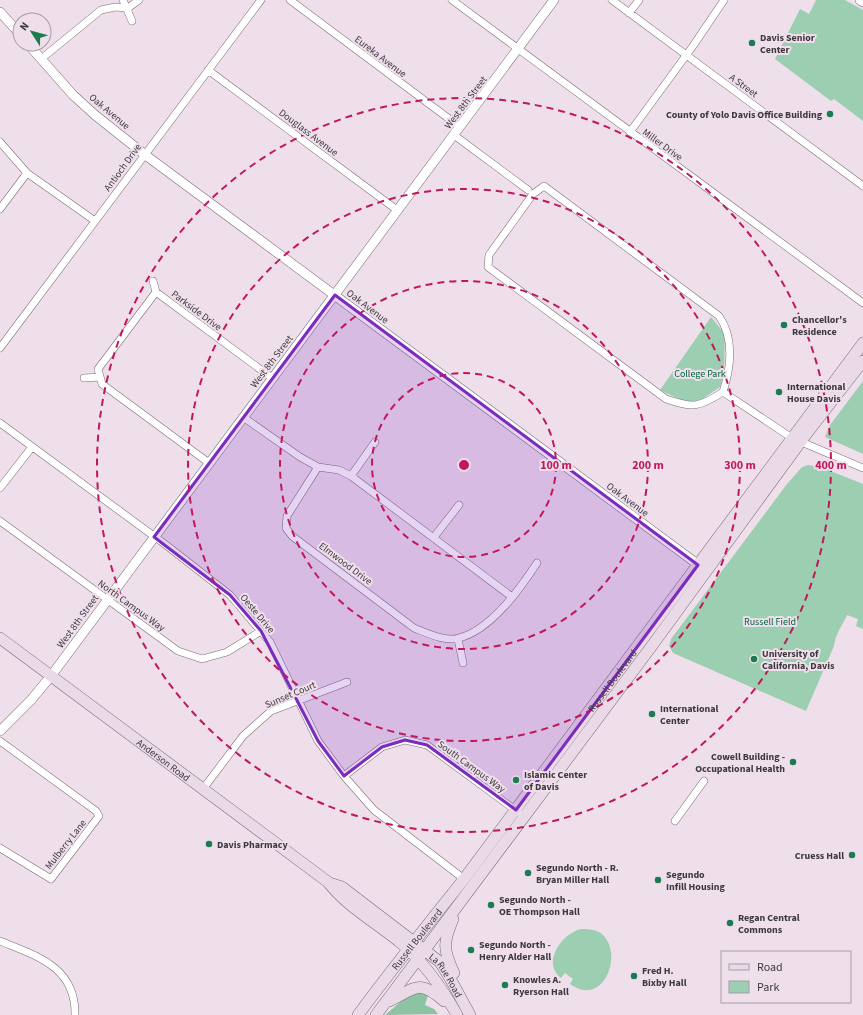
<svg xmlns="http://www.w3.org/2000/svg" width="863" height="1015" font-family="'Source Sans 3',sans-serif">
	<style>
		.green { fill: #9ccfb2 }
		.forest { fill: #8cc3a3 }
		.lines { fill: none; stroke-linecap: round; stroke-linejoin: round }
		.minor-casing { stroke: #786b75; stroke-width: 8 }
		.tertiary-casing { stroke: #786b75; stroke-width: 10 }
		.secondary-casing { stroke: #786b75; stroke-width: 12 }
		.minor { stroke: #fff; stroke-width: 7 }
		.tertiary { stroke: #fff; stroke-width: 9 }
		.secondary { stroke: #ead9e7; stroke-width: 11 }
		.marked { fill: #7b2cbf; fill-opacity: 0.2; stroke: #7b2cbf; stroke-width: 3; stroke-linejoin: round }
		.ring { fill: none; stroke: #c2185b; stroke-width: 2; stroke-dasharray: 7 5 }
		.poi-dot { fill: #1c7b51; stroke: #eedfeb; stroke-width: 1.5 }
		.labels { text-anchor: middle; stroke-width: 4; stroke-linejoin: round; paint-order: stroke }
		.poi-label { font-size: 10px; font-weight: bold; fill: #3f393e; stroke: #eedfeb; text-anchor: start }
		.street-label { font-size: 10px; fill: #3f393e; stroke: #eedfeb }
		.park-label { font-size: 10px; fill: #00653f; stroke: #eedfeb }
		.centre { fill: #c2185b; stroke: #eedfeb; stroke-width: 2 }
		.ring-label { font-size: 12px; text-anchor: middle; font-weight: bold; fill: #c2185b; stroke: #eedfeb; stroke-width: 4; stroke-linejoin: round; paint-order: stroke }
	</style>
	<rect width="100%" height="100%" fill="#eedfeb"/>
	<path class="green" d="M816 0H845L863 10V121L834 99 831 101 775 59 800 9 809 14Z
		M711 317 725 334 724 373 720 387 699 401H683L660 390Z
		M863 381V454L825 437 830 425Z
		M808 465 823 468 863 484V629L856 626 858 619 847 615C842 626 835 635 834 646L806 711 673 653 669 646 671 639 787 484 802 467Z
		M581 929C587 929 593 929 599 932 626 948 605 1010 570 984L573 979 565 973 561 978C541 963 562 933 581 929Z"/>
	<path class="forest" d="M422 993 428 995 425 1005 434 1009 438 1014 385 1015 410 994Z"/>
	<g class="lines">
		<g class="minor-casing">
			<path id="minor" d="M123 0 132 21
				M290 0 460 127
				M452 0 863 303
				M612 0 863 186
				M629 13 639 0
				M41 59 101 10 115 7 128 8 139 0
				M208 70 397 210
				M630 132 693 46 724 0
				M454 135 528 190
				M0 142 27 173 95 221
				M0 209 27 173
				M153 281 156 292
				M0 348 261 0
				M84 378 100 377
				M723 392C698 408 693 408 666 399L488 267 489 255 533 194 544 186 719 316C735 339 731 367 723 392L792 438 863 468
				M243 417 300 457 318 467 339 470 351 476 512 597
				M0 423 166 545 230 595 270 642 318 741 344 776 374 810 464 879
				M209 463 102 384 98 369 156 292 272 378
				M318 467 287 516 286 528 292 536 414 628C427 633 445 642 459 638 491 630 520 589 537 563
				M351 476 375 442
				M0 488 32 447
				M0 521 178 651 202 659 227 652 261 631
				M434 537 459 505
				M458 639 463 663
				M0 741 96 811 99 816 51 879 0 848
				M344 776 382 747 405 740 427 745 518 812
				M203 789 243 736 271 711 347 682
				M675 821 704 781
				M0 941C37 956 76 967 75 1015"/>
		</g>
		<g class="tertiary-casing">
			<path id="tertiary" d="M860 0 863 2
				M0 12 20 34
				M28 44 73 95 95 115 144 154 704 569
				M0 731 31 700 51 676 554 0"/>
		</g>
		<g class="secondary-casing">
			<g id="secondary">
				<path id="s1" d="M0 638 328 882C347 907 377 923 401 943 424 962 442 988 457 1015"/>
				<path id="s2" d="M329 883 342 887 440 962 450 978 470 1015"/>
				<path d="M453 919C443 942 443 950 454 973"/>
				<path d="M389 1001C415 989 418 978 444 1001"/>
				<path id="s3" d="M358 1015C392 969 428 924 464 879L863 343"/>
				<path d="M376 1015 651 647 807 433 863 361"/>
			</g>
		</g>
		<use href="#minor" class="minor"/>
		<use href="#tertiary" class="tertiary"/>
		<use href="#secondary" class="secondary"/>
	</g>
	<path class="marked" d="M335 295 698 565 516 810 427 745 405 740 382 747 344 776 318 741 261 631 230 595 154 537Z"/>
	<g class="ring">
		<circle cx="464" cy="465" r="92"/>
		<circle cx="464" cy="465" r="184"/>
		<circle cx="464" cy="465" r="276"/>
		<circle cx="464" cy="465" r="367"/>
	</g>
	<g class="poi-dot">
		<circle cx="752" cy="43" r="4"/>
		<circle cx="830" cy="114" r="4"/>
		<circle cx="784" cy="325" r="4"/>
		<circle cx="779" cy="392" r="4"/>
		<circle cx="754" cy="659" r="4"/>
		<circle cx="652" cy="714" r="4"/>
		<circle cx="793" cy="762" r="4"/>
		<circle cx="516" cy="780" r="4"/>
		<circle cx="209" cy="844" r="4"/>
		<circle cx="852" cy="855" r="4"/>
		<circle cx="528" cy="873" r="4"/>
		<circle cx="658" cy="880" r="4"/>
		<circle cx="491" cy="905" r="4"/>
		<circle cx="730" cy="923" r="4"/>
		<circle cx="471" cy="950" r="4"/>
		<circle cx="634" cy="976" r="4"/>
		<circle cx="505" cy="985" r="4"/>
	</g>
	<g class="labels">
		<g class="poi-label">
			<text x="760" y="41">Davis Senior<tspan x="760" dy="12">Center</tspan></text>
			<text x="822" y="118" text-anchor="end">County of Yolo Davis Office Building</text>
			<text x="792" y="323">Chancellor's<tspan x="792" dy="12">Residence</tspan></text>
			<text x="787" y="390">International<tspan x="787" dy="12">House Davis</tspan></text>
			<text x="762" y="657">University of<tspan x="762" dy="12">California, Davis</tspan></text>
			<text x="660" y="712">International<tspan x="660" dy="12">Center</tspan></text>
			<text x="785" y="760" text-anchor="end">Cowell Building -<tspan x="785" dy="12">Occupational Health</tspan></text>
			<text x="524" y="778">Islamic Center<tspan x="524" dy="12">of Davis</tspan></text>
			<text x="217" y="848">Davis Pharmacy</text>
			<text x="844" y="859" text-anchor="end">Cruess Hall</text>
			<text x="536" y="871">Segundo North - R.<tspan x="536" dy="12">Bryan Miller Hall</tspan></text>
			<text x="666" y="878">Segundo<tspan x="666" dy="12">Infill Housing</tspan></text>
			<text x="499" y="903">Segundo North -<tspan x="499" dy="12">OE Thompson Hall</tspan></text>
			<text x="738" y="921">Regan Central<tspan x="738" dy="12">Commons</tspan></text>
			<text x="479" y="948">Segundo North -<tspan x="479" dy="12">Henry Alder Hall</tspan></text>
			<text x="642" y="974">Fred H.<tspan x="642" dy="12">Bixby Hall</tspan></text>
			<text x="513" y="983">Knowles A.<tspan x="513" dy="12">Ryerson Hall</tspan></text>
		</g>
		<g class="street-label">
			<text transform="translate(381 56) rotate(37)" y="4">Eureka Avenue</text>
			<text transform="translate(744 85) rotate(36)" y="4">A Street</text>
			<text transform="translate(465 102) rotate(-53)" y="4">West 8th Street</text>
			<text transform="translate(110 111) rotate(40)" y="4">Oak Avenue</text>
			<text transform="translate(309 132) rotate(37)" y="4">Douglass Avenue</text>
			<text transform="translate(663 144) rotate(36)" y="4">Miller Drive</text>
			<text transform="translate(122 167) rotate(-54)" y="4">Antioch Drive</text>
			<text transform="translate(368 306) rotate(37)" y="4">Oak Avenue</text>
			<text transform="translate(197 310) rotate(37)" y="4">Parkside Drive</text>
			<text transform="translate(271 361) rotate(-53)" y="4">West 8th Street</text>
			<text transform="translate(628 499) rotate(37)" y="4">Oak Avenue</text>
			<text transform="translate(346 563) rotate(37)" y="4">Elmwood Drive</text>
			<text transform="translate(132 605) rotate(36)" y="4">North Campus Way</text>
			<text transform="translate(258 613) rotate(50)" y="4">Oeste Drive</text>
			<text transform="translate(77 621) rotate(-54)" y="4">West 8th Street</text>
			<text dy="4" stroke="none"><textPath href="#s3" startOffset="420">Russell Boulevard</textPath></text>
			<text transform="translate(290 694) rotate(-23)" y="4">Sunset Court</text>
			<text dy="4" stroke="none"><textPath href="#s1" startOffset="204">Anderson Road</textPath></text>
			<text transform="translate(472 766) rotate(36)" y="4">South Campus Way</text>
			<text transform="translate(65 844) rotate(-52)" y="4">Mulberry Lane</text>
			<text dy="4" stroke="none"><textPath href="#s3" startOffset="96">Russell Boulevard</textPath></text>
			<text dy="4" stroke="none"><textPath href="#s2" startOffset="151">La Rue Road</textPath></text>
		</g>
		<g class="park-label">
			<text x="700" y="377">College Park</text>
			<text x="770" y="625">Russell Field</text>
		</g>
	</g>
	<circle cx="464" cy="465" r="6" class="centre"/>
	<g class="ring-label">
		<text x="556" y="469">100 m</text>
		<text x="648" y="469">200 m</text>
		<text x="740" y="469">300 m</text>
		<text x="831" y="469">400 m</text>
	</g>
	<rect x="721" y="951" width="130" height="52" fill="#eedfeb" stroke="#a89da6"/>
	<rect x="729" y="964" width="20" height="6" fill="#ead9e7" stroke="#a89da6"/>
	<text x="757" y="971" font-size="12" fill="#3f393e">Road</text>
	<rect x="729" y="981" width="20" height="12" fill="#9ccfb2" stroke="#a89da6"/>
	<text x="757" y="991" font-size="12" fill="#3f393e">Park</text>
	<g transform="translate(32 32) rotate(306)"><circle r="19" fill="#eedfeb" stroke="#a89da6"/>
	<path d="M0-3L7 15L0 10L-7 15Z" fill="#1c7b51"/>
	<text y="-6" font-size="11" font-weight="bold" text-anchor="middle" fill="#3f393e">N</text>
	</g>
</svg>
